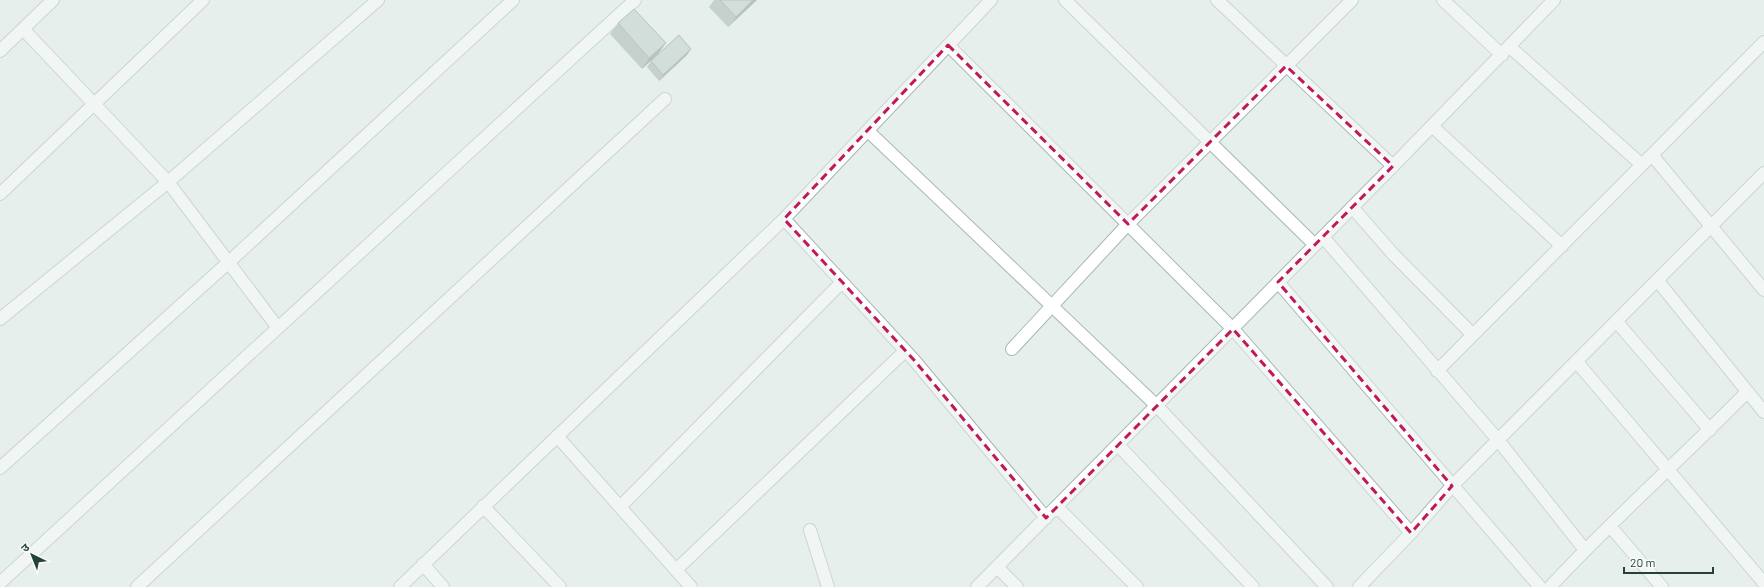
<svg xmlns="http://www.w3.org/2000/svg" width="1764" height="587" font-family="Barlow,'Noto Sans Devanagari',sans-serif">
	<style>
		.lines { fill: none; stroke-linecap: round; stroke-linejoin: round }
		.street-casing { stroke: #a8b8b2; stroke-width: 14 }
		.street { stroke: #fff; stroke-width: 12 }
		.wall { fill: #a1aea9 }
		.shaded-wall { fill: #838d89 }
		.building { fill: #bbcac4; stroke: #838d89 }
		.marked { fill: none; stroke: #c2185b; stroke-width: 3; stroke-dasharray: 8 5; stroke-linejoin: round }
	</style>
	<rect width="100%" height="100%" fill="#e6efeb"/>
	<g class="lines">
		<g class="street-casing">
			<path id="street" d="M1065 0 1315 245
				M1217 0 1393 166
				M1443 0 1502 55
				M23 29 168 182 278 328
				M948 45 1233 329 1411 533
				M1510 47 1642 165
				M0 51 53 0
				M1432 126 1562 246
				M868 131 1157 406 1327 587
				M1652 155 1764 290
				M0 194 203 0
				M1352 207 1393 254 1473 335
				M784 219 914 360 1046 518
				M1323 237 1498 440 1585 550
				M1657 280 1764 412
				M1278 282 1540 587
				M0 319 168 182 378 0
				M1616 321 1710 430
				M1012 349 1128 224 1352 0
				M1576 361 1764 583
				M1437 371 1764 42
				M557 436 691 587
				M1118 445 1253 587
				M0 468 230 261 513 0
				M483 506 560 587
				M620 507 842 282
				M1057 507 1137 587
				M1610 526 1662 587
				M810 530 828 587
				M423 564 443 587
				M997 567 1017 587
				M676 570 905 351
				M0 583 635 0
				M137 587 665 99
				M400 587 784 219 991 0
				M977 587 1393 166 1554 0
				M1359 587 1411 533 1452 486 1764 173
				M1550 587C1613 519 1682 458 1747 392"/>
		</g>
		<use href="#street" class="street"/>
	</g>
	<path class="wall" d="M714 0H757L728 27 709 7Z
		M618 23 666 43 658 54 642 69 610 34Z
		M687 55 659 81 647 67 651 61Z"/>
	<path class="shaded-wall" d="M753 0H757L728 27 736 17Z
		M666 43 658 54 642 69 649 58Z
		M691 49 687 55 659 81 663 75Z"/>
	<path class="building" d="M720 0H753L736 17Z
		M634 9 666 43 649 58 618 23Z
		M679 35 691 49 663 75 651 61Z"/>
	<path d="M0 0H1764V587H0ZM948 45 1128 224 1286 66 1393 166 1278 282 1452 486 1411 533 1233 329 1046 518 914 360 784 219Z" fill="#e6efeb" fill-opacity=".55" fill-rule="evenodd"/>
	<path class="marked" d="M948 45 1128 224 1286 66 1393 166 1278 282 1452 486 1411 533 1233 329 1046 518 914 360 784 219Z"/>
	<g transform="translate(32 555) rotate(317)" stroke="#f7fbf9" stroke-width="3" paint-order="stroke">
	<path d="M0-3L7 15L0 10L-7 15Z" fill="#24423a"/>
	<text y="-6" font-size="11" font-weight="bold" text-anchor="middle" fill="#24423a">उ</text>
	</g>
	<path d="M1624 567v6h89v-6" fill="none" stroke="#24423a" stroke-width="2"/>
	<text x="1630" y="567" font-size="12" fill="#24423a" stroke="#f7fbf9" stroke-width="3" paint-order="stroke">20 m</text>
</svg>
